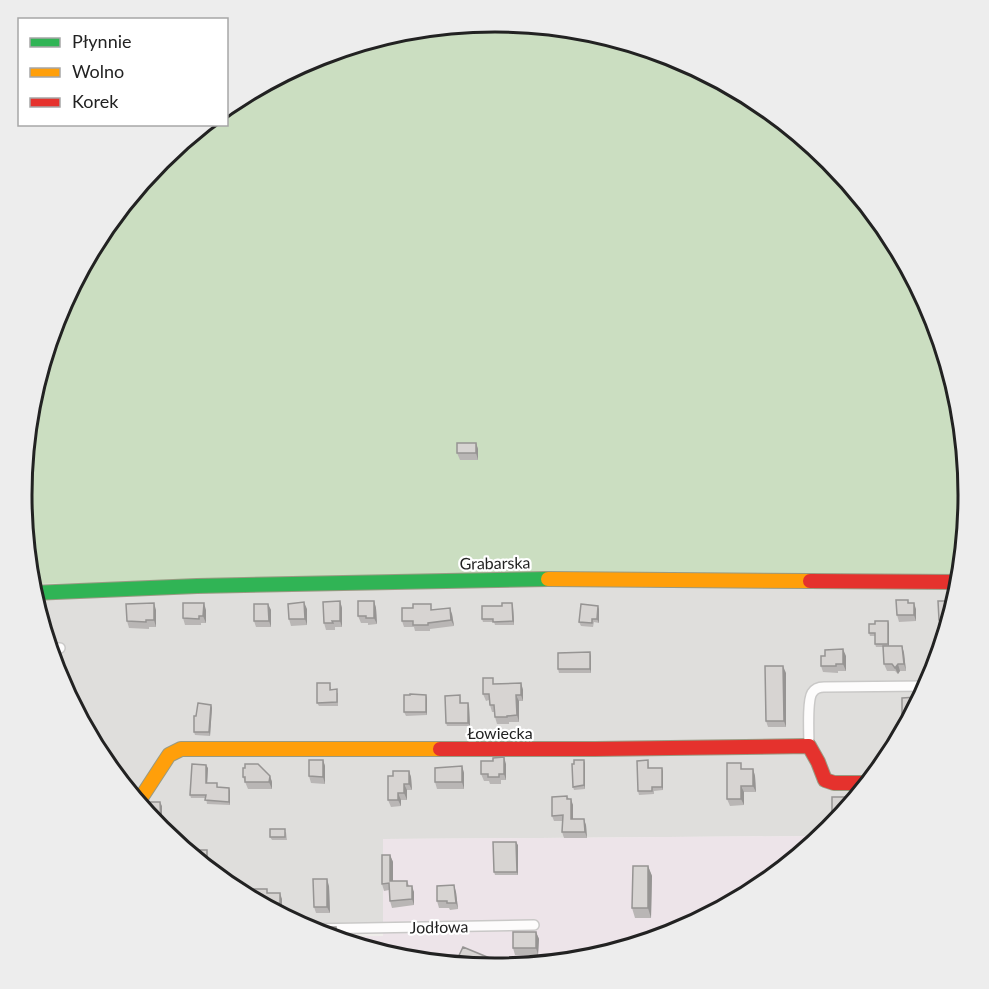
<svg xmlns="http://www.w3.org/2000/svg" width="989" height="989" font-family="Lato,sans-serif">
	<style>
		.residential { fill: #dfdedc }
		.industrial { fill: #ede4e9 }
		.forest { fill: #cbdec1 }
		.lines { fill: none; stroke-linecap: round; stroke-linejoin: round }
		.street-casing { stroke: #c9c8c7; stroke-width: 12 }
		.fast-casing { stroke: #999a82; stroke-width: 16 }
		.slow-casing { stroke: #999a82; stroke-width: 16 }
		.jam-casing { stroke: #999a82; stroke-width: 16 }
		.street { stroke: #fdfcfc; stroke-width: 9 }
		.fast { stroke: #30b455; stroke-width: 14 }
		.slow { stroke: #ff9f0a; stroke-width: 14 }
		.jam { stroke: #e5322d; stroke-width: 14 }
		.wall { fill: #b9b6b5 }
		.shaded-wall { fill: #969493 }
		.building { fill: #d7d4d2; stroke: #969493; stroke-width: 1.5 }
		.labels { text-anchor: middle; stroke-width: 4.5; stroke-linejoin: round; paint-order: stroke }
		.street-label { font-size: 16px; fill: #222; stroke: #fff }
		.rim { fill: none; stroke: #222; stroke-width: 3 }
	</style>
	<rect width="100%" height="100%" fill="#f0eeeb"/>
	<path class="residential" d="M525 578 959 587 932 676 888 758 829 830 817 839V836L384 839 383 922 297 924 231 888 159 829 101 757 57 675 30 584Z"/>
	<path class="industrial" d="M817 836V839L757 888 675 932 587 959 494 968 402 959 329 937 383 936V839Z"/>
	<path class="forest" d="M495 21 587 30 676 57 758 101 830 160 888 232 932 314 959 402 968 495 960 578H525L30 584 21 494 30 402 57 313 101 231 160 159 203 125 226 124 227 105 232 101 314 57 402 30Z"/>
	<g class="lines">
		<g class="street-casing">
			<path id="street" d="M49 648H60
				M809 746C809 735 807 701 812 693 815 688 819 687 824 687L927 686
				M308 929 534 925"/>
		</g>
		<g class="fast-casing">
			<path id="fast" d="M32 593 197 586 548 579"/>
		</g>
		<g class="slow-casing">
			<path id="slow" d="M548 579 810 581
				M139 804V801L169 755 181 749H440"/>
		</g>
		<g class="jam-casing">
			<path id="jam" d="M810 581 959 582
				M440 749H595L809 746 818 762 825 780 834 783H868"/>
		</g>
		<use href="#street" class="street"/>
		<use href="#fast" class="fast"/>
		<use href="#slow" class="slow"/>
		<use href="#jam" class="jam"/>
	</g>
	<path class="wall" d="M476 443 478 449V460H460L457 453Z
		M340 601 342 608V627H335V630H326L324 623Z
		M374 601 376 608 377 624 368 625V623H361L358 616Z
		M955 601 948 623 940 624 939 620Z
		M512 603 513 606 514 625H495L494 622H483L482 619 502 606Z
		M268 604 271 610V627H256L254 621Z
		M307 609V625L291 626 289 619Z
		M599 609V623L594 622 593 627 581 626 579 622Z
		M916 609V621L899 622 897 615Z
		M156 610V627H149V629L129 628 127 621Z
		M206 610V623H201V625H185L183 618Z
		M433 610 452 614 454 626 430 629V631H415L414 627H404L402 621Z
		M889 624V646H902L904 653 906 671H900L898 674 895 671H887L884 664 883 647H876L875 644V636H870L869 633Z
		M591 656V673H559L558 669Z
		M846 656V671H838V673L823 672 821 666Z
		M786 673V727H768L766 721Z
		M521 683 523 690V701H519V722H509V724H497L495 717V712H492L490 705 489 700 486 701 483 694 495 684Z
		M331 686V690L338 693V706H319L317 703Z
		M410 695H426L427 699V715L406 716 404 712Z
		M460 695 461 703H468L469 706 470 726H447L446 723Z
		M918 701 906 724H905L902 717Z
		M211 705 212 708 210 736 195 735 194 732 196 716Z
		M323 760 325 766V784L311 783 309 776Z
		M648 760 649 768 663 771V790L654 791V794L639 795 638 791Z
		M585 763V789L574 790 573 787Z
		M506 764V780H501V784H490L489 781H484L481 774Z
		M462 766 464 773V789H437L435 782Z
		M208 768 207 783 230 791V805L207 804 206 798H191L190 795Z
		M744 769H753L755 776 756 792H744V805L730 806 727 799Z
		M409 771 411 777 412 790H407V800H401V806L391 807 388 800 393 776Z
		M270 776 272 782V789H248L243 777Z
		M567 796 573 805V819L586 825 587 838H564L562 832 563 821H554L552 816Z
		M856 797 840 815H833L832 812Z
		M286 832 287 840H272L270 837Z
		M518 845V875H495L494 872Z
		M390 855 393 862V881H407L409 886 414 892V905L392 908 390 901 389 890 384 891 382 884Z
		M648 866 652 876 651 918H635L632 908Z
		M329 886 330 913H316L314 907Z
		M456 892 458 909 450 910 449 908H439L437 901Z
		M268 893 282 899V910H273L252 899Z
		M536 932 539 939 538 955H515L513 948Z"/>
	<path class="shaded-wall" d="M476 443 478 449V460L476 453Z
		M340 601 342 608V627L340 621Z
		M374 601 376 608 377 624 374 618Z
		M304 602 307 609V625L305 619Z
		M154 603 156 610V627L154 620Z
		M204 603 206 610V623L203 616Z
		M512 603 513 606 514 625 513 621Z
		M914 603 916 609V621L914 615Z
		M268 604 271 610V627L269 621Z
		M598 606 599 609V623L597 619Z
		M450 608 452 614 454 626 451 620Z
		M888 621 889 624V647L888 644Z
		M902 646 904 653 906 671 904 664Z
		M843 649 846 656V671L843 664Z
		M590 652 591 656V673L590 669Z
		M898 664 900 671 898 674 895 668Z
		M783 666 786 673V727L784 721Z
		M521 683 523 690V701L521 695Z
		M426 695 427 699V715L426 712Z
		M516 695 519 701V722L517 715Z
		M468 703 469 706 470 726 468 723Z
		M211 705 212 708 210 736 209 732Z
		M504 757 506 764V780L504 774Z
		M323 760 325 766V784L323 777Z
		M584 760 585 763V789L584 785Z
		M206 765 208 768 207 786 206 783Z
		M462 766 464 773V789L462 782Z
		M662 768 663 771V790L662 787Z
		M753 769 755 776 756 792 753 786Z
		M409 771 411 777 412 790 409 784Z
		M270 776 272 782V789L269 782Z
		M404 784 407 790V800L404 793Z
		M741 786 744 792V805L741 799Z
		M229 788 230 791V805L229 802Z
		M398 793 401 800V806L398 800Z
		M571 799 573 805V824L571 819Z
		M160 802 162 806V829L161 825Z
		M584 819 586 825 587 838 585 832Z
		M516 842 518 845V875L517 872Z
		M390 855 393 862V888L390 881Z
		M648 866 652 876 651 918 648 908Z
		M327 879 329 886 330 913 327 907Z
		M454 885 456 892 458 909 456 903Z
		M412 886 414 892V905L412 899Z
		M280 893 282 899V910L280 903Z
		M336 927 340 937V940L336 939Z
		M536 932 539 939 538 955 536 948Z
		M492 959 493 963 491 968 488 967Z"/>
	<path class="building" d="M457 443H476V453H457Z
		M896 600H908V603H914V615H897Z
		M340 601V621H332L333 623H324L323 602Z
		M358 601H374V618H366V616H358Z
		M938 601H955L950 615H948V620H939Z
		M304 602 305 619H289L288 604Z
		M154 603V620H146V622L127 621 126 604Z
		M183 603H204L203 616H199V619L183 618Z
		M502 603H512L513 621 493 622V619H482V606H502Z
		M254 604H268L269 621H254Z
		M413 604H431V610L450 608 451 620 428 623V625H413V621H402V608H413Z
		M581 604 598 606 597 619H592V623L579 622Z
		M875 621H888V644H875V633H869V624H875Z
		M934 641H943L938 656 934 655Z
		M883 646H902L904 664H898L895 668 892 664H884Z
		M843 649V664H836V666H821V656H825V650Z
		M590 652V669H558V653Z
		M765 666H783L784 721H766Z
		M483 678H493V684L521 683V695H516L517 715 507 716V717H495L494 705H490L489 694H483Z
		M317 683H330V690L337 689V702L317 703Z
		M410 694 426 695V712H404V695H410Z
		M460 695V703H468V723H446L445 696Z
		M917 697V704L910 717H902V698Z
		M198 703 211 705 209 732H194V716H196Z
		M504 757V774H499V777H488V774H481V761H493V758Z
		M309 760H323V777L309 776Z
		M574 760H584V785L573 787 572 764H574Z
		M648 760V768H662V787H652V791H638L637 761Z
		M727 763H741V769H753V786H741V799H727Z
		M192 764 206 765V783H217V787L229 788V802L205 800 206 795H190Z
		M245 764H258L270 776 269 782H245V777H243V768H245Z
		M462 766V782H435V768Z
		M393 771H409V784H404V793H398V800H388V776H393Z
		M567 796V799H571V819H584L585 832H562L563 815 552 816V797Z
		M832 797H856L840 816V812H832Z
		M147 802H160L161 825H156L146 813Z
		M270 829H285V837H270Z
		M493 842H516L517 872H494Z
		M190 850H207V858H206V867L197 860V858H195L190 854Z
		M382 855H390V881H407V886H412V899L390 901 389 883 382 884Z
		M633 866H648V908H632Z
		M313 879H327V907H314Z
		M454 885 456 903H447V901H437V886Z
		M252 889H267V893H280V903L261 904 252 899Z
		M303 927H336V939L313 932Z
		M513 932H536V948H513Z
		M463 947 492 959 488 967 455 964Z"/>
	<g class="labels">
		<g class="street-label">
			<text transform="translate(495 563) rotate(-1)" y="6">Grabarska</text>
			<text x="500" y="739">Łowiecka</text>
			<text transform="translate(439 927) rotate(-1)" y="6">Jodłowa</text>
		</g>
	</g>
	<path d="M0 0H989V989H0ZM32 495a463 463 0 1 1 926 0a463 463 0 1 1-926 0Z" fill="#ededed" fill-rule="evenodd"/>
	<path class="rim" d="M32 495a463 463 0 1 1 926 0a463 463 0 1 1-926 0Z"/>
	<rect x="18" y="18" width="210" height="108" fill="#ffffff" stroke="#a7a7a7" stroke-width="1.5"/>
	<rect x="30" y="38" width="30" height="9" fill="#30b455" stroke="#a7a7a7" stroke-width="1.5"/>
	<text x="72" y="48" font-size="18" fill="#222222">Płynnie</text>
	<rect x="30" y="68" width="30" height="9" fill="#ff9f0a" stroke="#a7a7a7" stroke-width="1.5"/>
	<text x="72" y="78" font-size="18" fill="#222222">Wolno</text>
	<rect x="30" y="98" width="30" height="9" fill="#e5322d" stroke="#a7a7a7" stroke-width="1.5"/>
	<text x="72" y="108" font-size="18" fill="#222222">Korek</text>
</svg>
